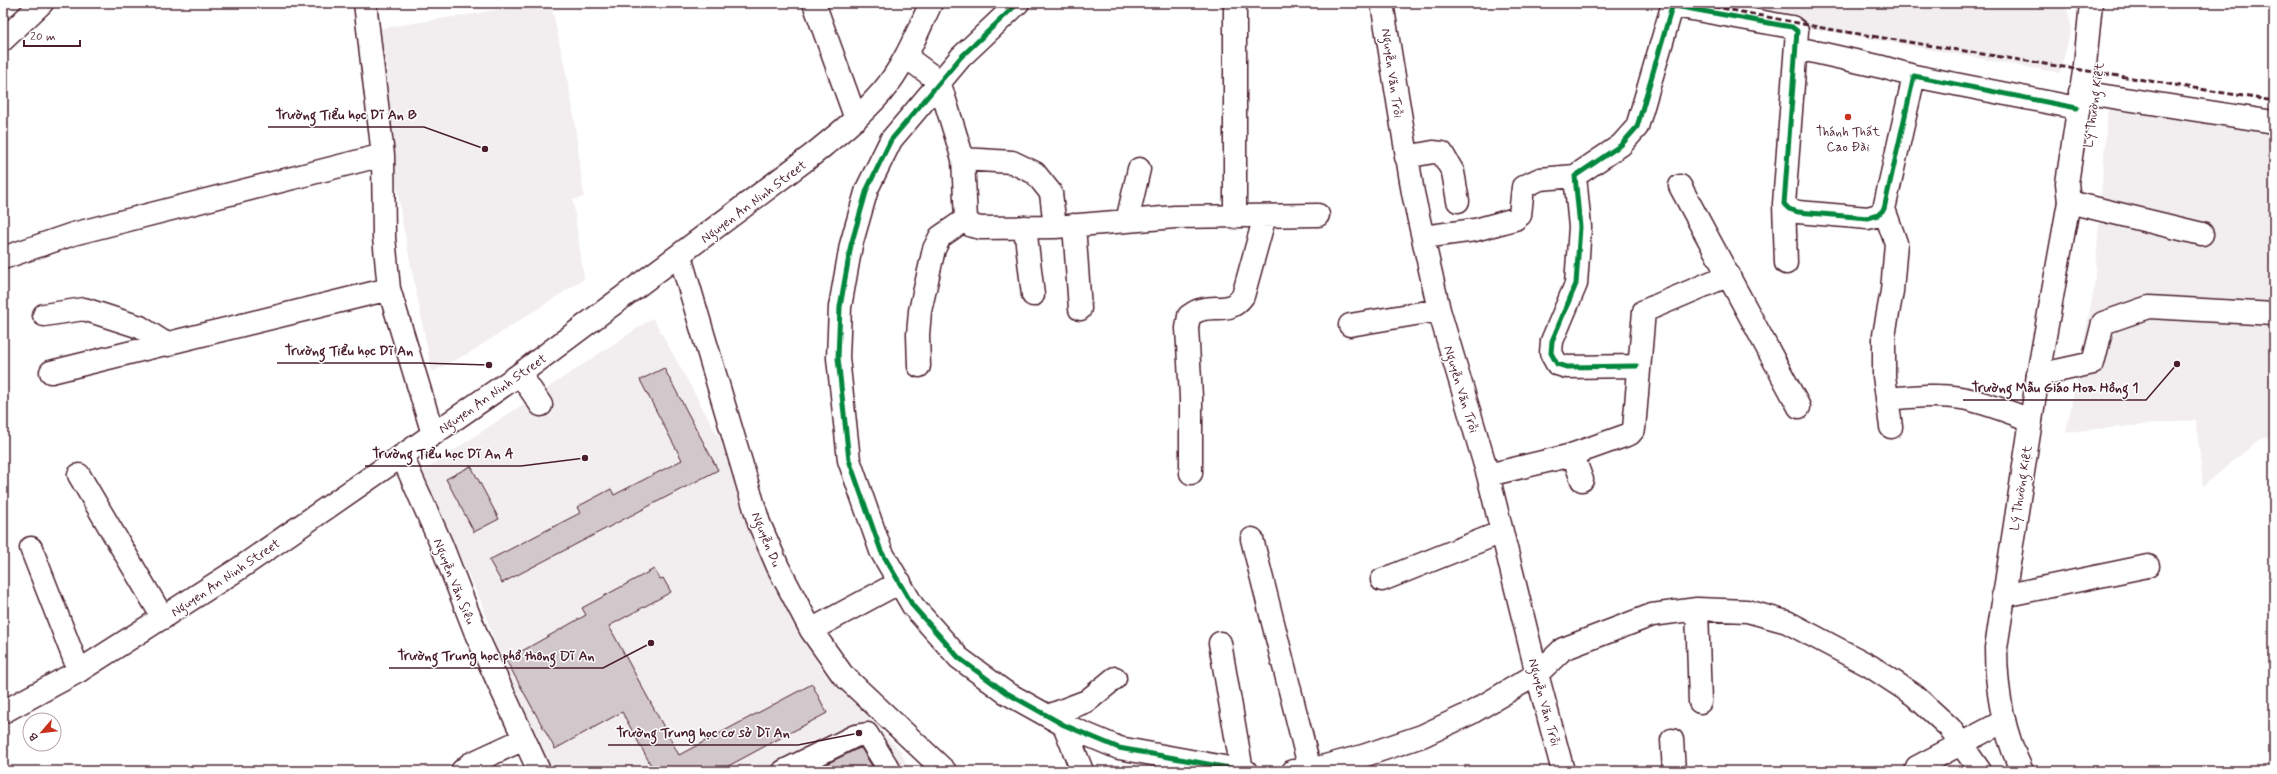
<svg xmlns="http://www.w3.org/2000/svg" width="2277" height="774" font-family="Mynerve,sans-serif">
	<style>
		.built { fill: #f2eeef }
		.building { fill: #d2c7cb; stroke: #4a1f2b }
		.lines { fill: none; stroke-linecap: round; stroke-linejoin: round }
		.minor-casing { stroke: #4a1f2b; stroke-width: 25 }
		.major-casing { stroke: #4a1f2b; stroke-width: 25 }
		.minor { stroke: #fff; stroke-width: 22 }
		.major { stroke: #fff; stroke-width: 22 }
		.rail { stroke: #4a1f2b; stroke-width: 3; stroke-dasharray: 6 3; stroke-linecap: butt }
		.cycleway-casing { stroke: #fff; stroke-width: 8 }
		.cycleway { stroke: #00873e; stroke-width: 5 }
		.poi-dot { fill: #c8321e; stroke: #fff; stroke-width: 1.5 }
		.labels { text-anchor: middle; stroke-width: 3; stroke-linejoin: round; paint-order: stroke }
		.street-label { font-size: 13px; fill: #4a1f2b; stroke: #fff }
		.poi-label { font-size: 13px; fill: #4a1f2b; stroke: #fff }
		.leader { fill: none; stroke: #4a1f2b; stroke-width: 1.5 }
		.callout-dot { fill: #4a1f2b; stroke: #fff; stroke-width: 1.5 }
		.callout-label { font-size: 14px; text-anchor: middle; font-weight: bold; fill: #4a1f2b; stroke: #fff; stroke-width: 3; stroke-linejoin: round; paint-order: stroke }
	</style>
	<rect width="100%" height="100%" fill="#fff"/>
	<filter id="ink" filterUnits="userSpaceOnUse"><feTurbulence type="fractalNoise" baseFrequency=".025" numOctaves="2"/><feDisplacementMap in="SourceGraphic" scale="8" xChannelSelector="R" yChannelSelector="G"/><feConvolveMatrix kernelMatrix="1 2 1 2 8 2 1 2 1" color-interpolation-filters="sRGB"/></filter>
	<g filter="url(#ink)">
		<path class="built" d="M543 3H551L572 102 584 197 573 200 584 279 469 353 432 372 401 215 376 29Z
			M1683 3H2063L2069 14 2071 29 2060 73 1799 26Z
			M2108 104 2274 128V434L2259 440 2203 486 2196 420 2066 432 2094 289Z
			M653 318 723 445 746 519 791 617 821 669 900 750 910 771H550L506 676 482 604 421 472Z"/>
		<path class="building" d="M664 368 718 470 502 583 489 560 580 513 577 507 611 489 614 495 682 460 640 380Z
			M471 466 499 519 474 532 446 479Z
			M654 569 660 579 663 578 671 592 609 626 679 755 812 684 827 713 719 771H650L653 769 622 712 555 749 506 660 586 615 582 608Z
			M861 748 875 771H812L855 750Z"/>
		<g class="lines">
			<g class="minor-casing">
				<path id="minor" d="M365 3 383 155 384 237 389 289 433 434
					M814 3 856 119
					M1018 3 961 57 891 140 867 189 851 245 840 307 838 358 849 460 881 551 913 606 959 658 1005 692 1064 725 1119 748 1246 771
					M1235 3V217
					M1382 3 1413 193 1439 310 1488 475 1537 674 1563 771
					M3 40 42 3
					M1797 48 1882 67 1914 76
					M906 57 939 81 963 159 966 219 972 226 981 228 1055 227 1175 217 1318 215
					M2080 92 2274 122
					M1406 157 1433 152 1442 153 1453 172 1458 201
					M963 159 1012 162 1035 173 1051 193 1055 227
					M1680 186 1799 407
					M2069 202 2202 234
					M1784 204 1786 263
					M1884 209 1896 243 1892 291 1884 335V376L1891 427
					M1127 221 1139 169
					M1074 225 1080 309
					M1025 227 1033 295
					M1423 237 1475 230 1515 219 1520 215 1523 187 1540 179 1575 176
					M680 256 759 523 778 567 811 630 842 674 945 771
					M3 258 73 234 383 155
					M44 315 84 309 140 327 168 345
					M1350 325 1439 310
					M919 366 918 335 920 311 934 249 940 237 966 219
					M1637 366 1567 367 1557 364 1551 353 1552 341 1576 284 1580 227 1575 176 1621 145 1637 127 1672 7 1675 6 1780 25 1792 27 1797 31 1784 204 1789 209 1798 212 1868 218 1878 215 1884 209 1914 76 2077 108
					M51 372 389 289
					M520 374 541 405
					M2038 375 2093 363 2103 323 2149 307 2274 314
					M1887 399C1911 397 1937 394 1961 398 1985 402 2008 412 2031 420
					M402 456 442 546 477 636 539 771
					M1568 456 1630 434 1634 429 1644 311 1729 275
					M1191 473V397L1187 328 1189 316C1192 314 1196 311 1200 310 1218 304 1229 315 1243 296L1265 216
					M79 475 163 618
					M1488 475 1568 456 1575 461 1582 480
					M1252 539 1310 770
					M31 548 79 671
					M1382 580 1502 532
					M2003 596 2148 566
					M1697 609 1700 702
					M811 630 900 582
					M1220 643 1242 771
					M1048 716 1087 701 1115 678
					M1064 725 1082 771
					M1672 740 1674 771
					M1917 767 2004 721
					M462 771 470 764 524 739
					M784 771 855 736 867 734 890 771
					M1293 771 1310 770 1363 756 1422 736 1471 713 1537 674 1563 649 1652 615 1697 609 1747 611 1787 622 1870 666 1914 695 1950 728 1980 771"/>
			</g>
			<g class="major-casing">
				<path id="major" d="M3 712 79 671 240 568 520 374 811 156C836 136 861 116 882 92 904 66 917 33 931 3
					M2022 771C2003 732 1996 691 1996 648L2038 375 2069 202 2067 183 2085 65 2091 3"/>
			</g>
			<use href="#minor" class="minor"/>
			<use href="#major" class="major"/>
			<path class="rail" d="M1696 3 1828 29 2274 101"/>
			<g class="cycleway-casing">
				<path id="cycleway" d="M1018 3 961 57 891 140 867 189 851 245 840 307 838 358 849 460 881 551 913 606 959 658 1005 692 1064 725 1119 748 1246 771
					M1637 366 1567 367 1557 364 1551 353 1552 341 1576 284 1580 227 1575 176 1621 145 1637 127 1672 7 1675 6 1780 25 1792 27 1797 31 1784 204 1789 209 1798 212 1868 218 1878 215 1884 209 1914 76 2077 108"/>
			</g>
			<use href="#cycleway" class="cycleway"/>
		</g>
	</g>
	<circle class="poi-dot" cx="1848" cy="117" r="4"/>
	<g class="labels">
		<g class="street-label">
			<text transform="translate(1393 73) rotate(82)" y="5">Nguyễn Văn Trỗi</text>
			<text transform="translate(2093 105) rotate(-82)" y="5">Lý Thường Kiệt</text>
			<text transform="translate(753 201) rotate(-37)" y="5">Nguyen An Ninh Street</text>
			<text transform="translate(1462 389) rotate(73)" y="5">Nguyễn Văn Trỗi</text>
			<text transform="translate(492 393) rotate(-35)" y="5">Nguyen An Ninh Street</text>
			<text transform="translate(2020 488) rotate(-81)" y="5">Lý Thường Kiệt</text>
			<text transform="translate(767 539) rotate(68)" y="5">Nguyễn Du</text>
			<text transform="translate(225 577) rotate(-34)" y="5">Nguyen An Ninh Street</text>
			<text transform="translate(455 581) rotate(68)" y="5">Nguyễn Văn Siêu</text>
			<text transform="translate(1545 702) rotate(75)" y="5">Nguyễn Văn Trỗi</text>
		</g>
		<g class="poi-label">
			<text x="1848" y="136">Thánh Thất<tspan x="1848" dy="15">Cao Đài</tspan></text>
		</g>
	</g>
	<path class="leader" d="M485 149L424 127H268M489 365L420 363H277M2177 364L2146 400H1963M585 458L521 466H365M651 643L603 668H389M859 733L798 745H608"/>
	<g class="callout-dot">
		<circle cx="485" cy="149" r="4"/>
		<circle cx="489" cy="365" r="4"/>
		<circle cx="2177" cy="364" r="4"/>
		<circle cx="585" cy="458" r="4"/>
		<circle cx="651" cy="643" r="4"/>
		<circle cx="859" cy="733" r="4"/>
	</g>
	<g class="callout-label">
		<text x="346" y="119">Trường Tiểu học Dĩ An B</text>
		<text x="349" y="355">Trường Tiểu học Dĩ An</text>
		<text x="2055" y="392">Trường Mẫu Giáo Hoa Hồng 1</text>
		<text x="443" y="458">Trường Tiểu học Dĩ An A</text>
		<text x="496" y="660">Trường Trung học phổ thông Dĩ An</text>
		<text x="703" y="737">Trường Trung học cơ sở Dĩ An</text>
	</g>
	<rect width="2277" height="774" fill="none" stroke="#fff" stroke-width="16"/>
	<rect x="8" y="8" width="2261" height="758" fill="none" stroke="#4a1f2b" stroke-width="1.5" filter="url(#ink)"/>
	<g transform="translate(42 732) rotate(242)"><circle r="19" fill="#ffffff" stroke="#b7a5aa"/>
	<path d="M0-3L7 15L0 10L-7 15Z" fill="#c8321e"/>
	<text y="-6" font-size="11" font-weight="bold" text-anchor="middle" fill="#4a1f2b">B</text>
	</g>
	<path d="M24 40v6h56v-6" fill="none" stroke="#4a1f2b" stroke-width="2"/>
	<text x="30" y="40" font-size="12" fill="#4a1f2b" stroke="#ffffff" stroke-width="3" paint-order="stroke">20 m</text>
</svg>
